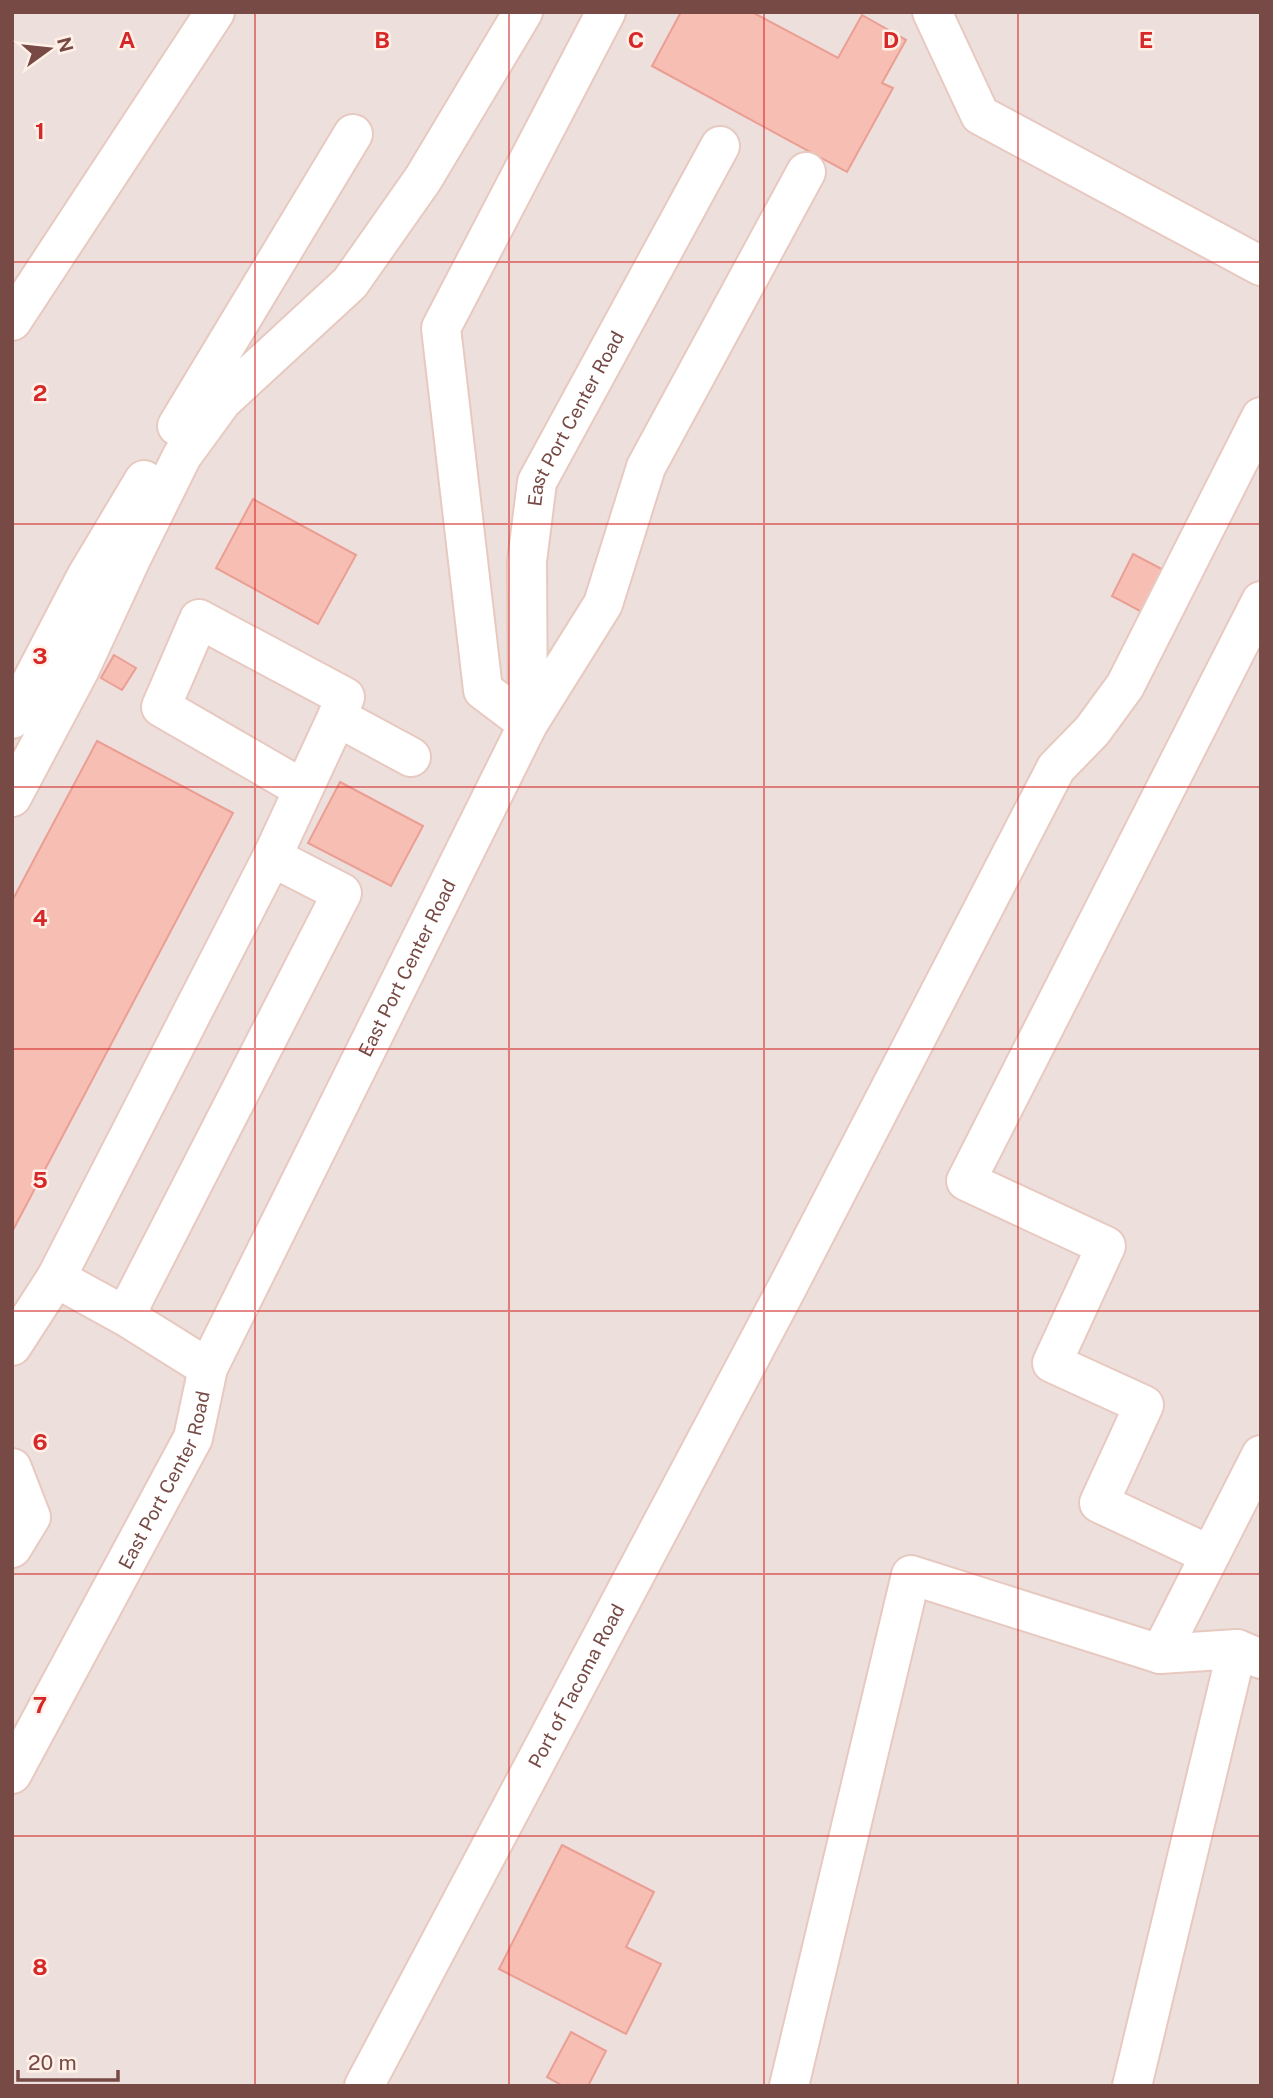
<svg xmlns="http://www.w3.org/2000/svg" width="1273" height="2098" font-family="'Public Sans',sans-serif">
	<style>
		.industrial { fill: #ecdfdc }
		.building { fill: #f7beb4; stroke: #eb9e93; stroke-width: 2 }
		.lines { fill: none; stroke-linecap: round; stroke-linejoin: round }
		.minor-casing { stroke: #e8c9c0; stroke-width: 42 }
		.minor { stroke: #fff; stroke-width: 38 }
		.grid { fill: none; stroke: #d62828; stroke-width: 2; stroke-opacity: 0.55 }
		.labels { text-anchor: middle; stroke-width: 5; stroke-linejoin: round; paint-order: stroke }
		.street-label { font-size: 19px; fill: #774a45; stroke: #fff0e8 }
		.grid-label { font-size: 23px; text-anchor: middle; font-weight: bold; fill: #d62828; stroke: #fff0e8; stroke-width: 5; stroke-linejoin: round; paint-order: stroke }
	</style>
	<rect width="100%" height="100%" fill="#feebdf"/>
	<path class="industrial" d="M12 12H1261V2086H12Z"/>
	<path class="building" d="M681 12H752L838 58 862 15 906 40 882 83 893 88 847 172 652 66Z
		M253 499 356 555 318 624 216 568Z
		M1133 554 1175 576 1153 618 1112 596Z
		M114 655 136 668 122 690 101 678Z
		M97 741 233 813 12 1232V901Z
		M340 782 423 826 391 886 308 843Z
		M562 1845 654 1892 626 1947 661 1964 626 2034 499 1969Z
		M571 2032 606 2051 588 2086H563L547 2077Z"/>
	<g class="lines">
		<g class="minor-casing">
			<g id="minor">
				<path d="M606 12 441 328 483 690 528 724 603 604 646 467 806 172"/>
				<path d="M932 12 980 115 1261 266"/>
				<path d="M12 321 215 12"/>
				<path d="M177 426 353 134"/>
				<path d="M337 717 411 757"/>
				<path d="M12 719 86 577 144 480"/>
				<path d="M12 797 80 669 131 559 182 456 222 401 350 283 423 179 523 12"/>
				<path d="M272 857 337 717 345 697 199 619 161 707 303 789"/>
				<path d="M125 1316 56 1278 272 857 342 893 125 1316 208 1368"/>
				<path d="M12 1346 56 1278"/>
				<path d="M12 1468 31 1517 12 1548"/>
				<path d="M1210 1555 1099 1503 1144 1405 1052 1363 1106 1246 966 1181 1261 601"/>
				<path d="M1160 1654 1261 1455"/>
				<path id="s1" d="M12 1774 193 1438 208 1368 528 724 527 561 537 482 720 146"/>
				<path id="s2" d="M364 2086 788 1286 1056 768 1092 731 1125 686 1261 417"/>
				<path d="M789 2086 911 1575 1160 1654 1237 1649 1261 1659"/>
				<path d="M1132 2086 1237 1649"/>
			</g>
		</g>
		<use href="#minor" class="minor"/>
	</g>
	<path class="grid" d="M255 12V2086M509 12V2086M764 12V2086M1018 12V2086M12 262H1261M12 524H1261M12 787H1261M12 1049H1261M12 1311H1261M12 1574H1261M12 1836H1261"/>
	<g class="labels">
		<g class="street-label">
			<text dy="7" stroke="none"><textPath href="#s1" startOffset="1488">East Port Center Road</textPath></text>
			<text dy="7" stroke="none"><textPath href="#s1" startOffset="900">East Port Center Road</textPath></text>
			<text dy="7" stroke="none"><textPath href="#s1" startOffset="332">East Port Center Road</textPath></text>
			<text dy="7" stroke="none"><textPath href="#s2" startOffset="453">Port of Tacoma Road</textPath></text>
		</g>
	</g>
	<g class="grid-label">
		<text x="127" y="48">A</text>
		<text x="382" y="48">B</text>
		<text x="636" y="48">C</text>
		<text x="891" y="48">D</text>
		<text x="1146" y="48">E</text>
		<text x="40" y="139">1</text>
		<text x="40" y="401">2</text>
		<text x="40" y="664">3</text>
		<text x="40" y="926">4</text>
		<text x="40" y="1188">5</text>
		<text x="40" y="1450">6</text>
		<text x="40" y="1713">7</text>
		<text x="40" y="1975">8</text>
	</g>
	<rect width="1273" height="2098" fill="none" stroke="#774a45" stroke-width="28"/>
	<g transform="translate(49 49) rotate(75)" stroke="#fff0e8" stroke-width="5" paint-order="stroke">
	<path d="M0-5L12 26L0 18L-12 26Z" fill="#774a45"/>
	<text y="-10" font-size="19" font-weight="bold" text-anchor="middle" fill="#774a45">N</text>
	</g>
	<path d="M18 2070v10h100v-10" fill="none" stroke="#774a45" stroke-width="3.5"/>
	<text x="28" y="2070" font-size="21" fill="#774a45" stroke="#fff0e8" stroke-width="5" paint-order="stroke">20 m</text>
</svg>
